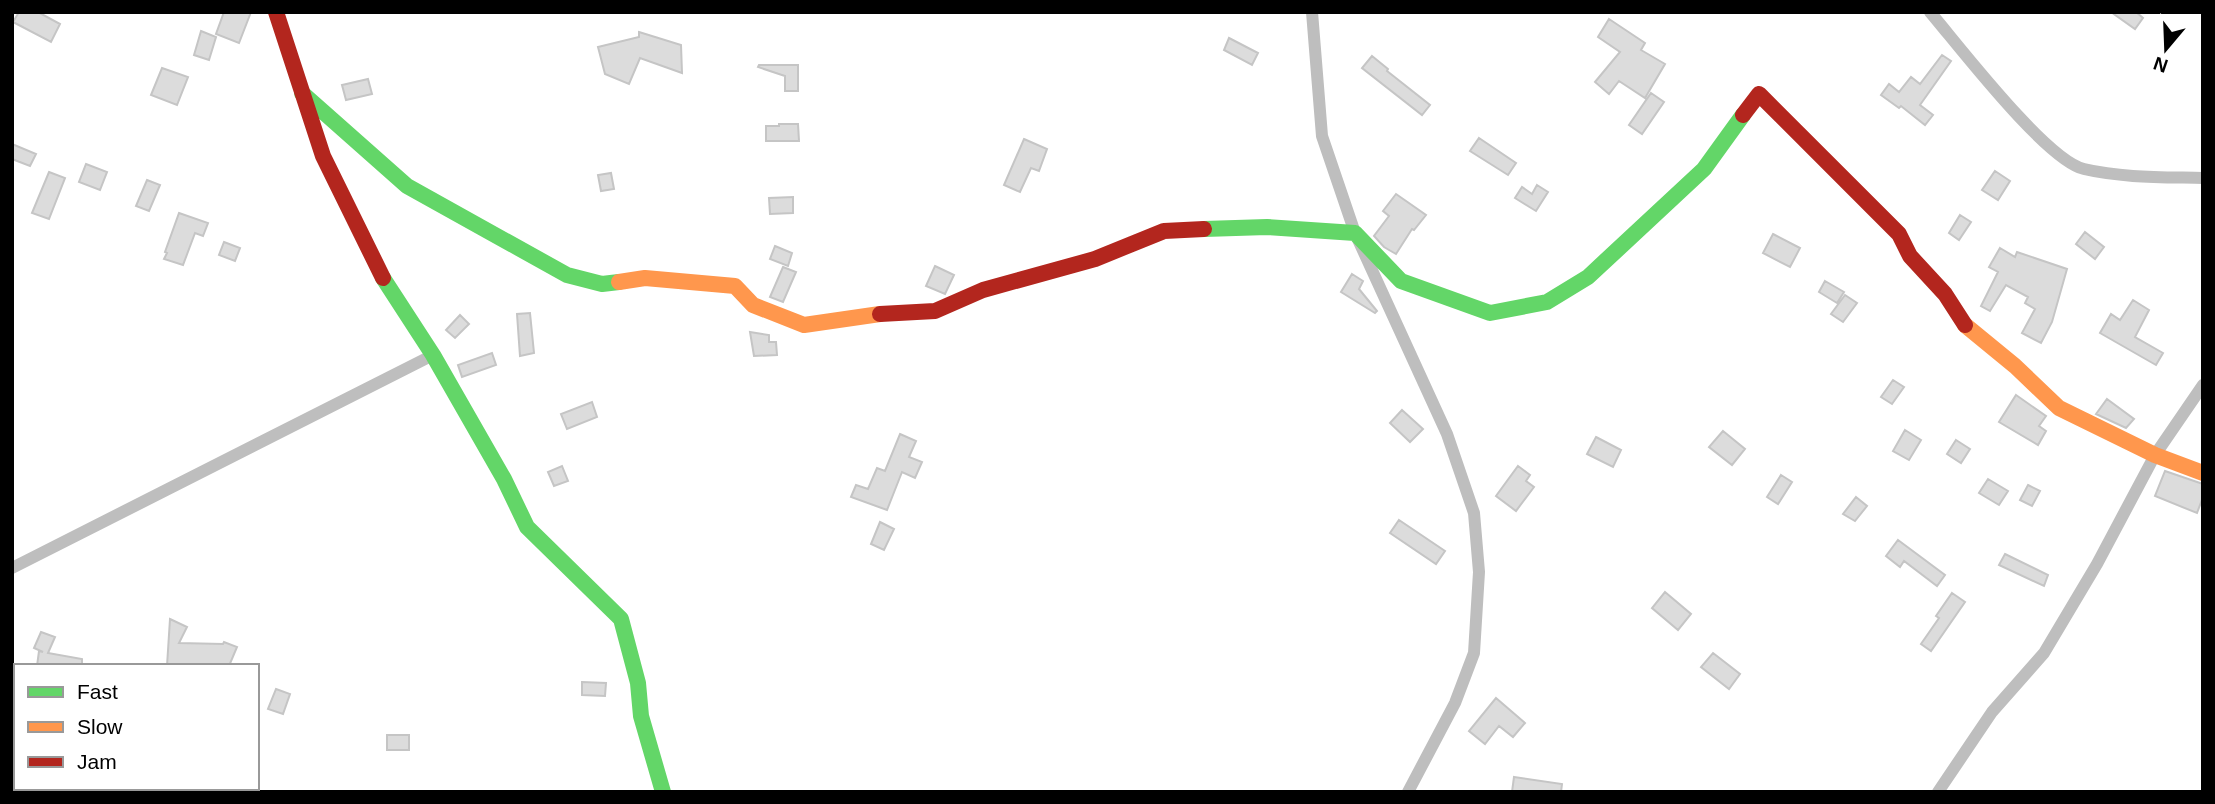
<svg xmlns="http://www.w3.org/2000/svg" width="2215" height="804" font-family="Helvetica,sans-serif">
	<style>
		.building { fill: #dcdcdc; stroke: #c5c5c5; stroke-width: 2 }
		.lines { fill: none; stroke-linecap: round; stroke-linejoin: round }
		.street { stroke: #bebebe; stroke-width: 12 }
		.fast { stroke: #63d668; stroke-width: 16 }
		.slow { stroke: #ff974d; stroke-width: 16 }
		.jam { stroke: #b3261e; stroke-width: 16 }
	</style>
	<rect width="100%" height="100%" fill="#fff"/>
	<path class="building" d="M19 12H38L60 24 51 42 13 22Z
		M224 12H251L239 43 216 34Z
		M2111 12H2136L2143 18 2135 29Z
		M1609 19 1645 43 1641 50 1665 64 1645 98 1619 81 1609 94 1595 82 1620 52 1598 37Z
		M201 31 216 37 209 60 194 55Z
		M639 32 681 45 682 73 640 58 629 84 605 74 598 47 639 37Z
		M1229 38 1258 53 1252 65 1224 50Z
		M1942 55 1951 61 1920 105 1933 115 1925 125 1901 106 1899 108 1881 95 1889 84 1899 92 1911 77 1920 84Z
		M1372 56 1388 69 1387 71 1430 105 1422 115 1362 68Z
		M759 65H798V91H785V76L758 67Z
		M162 68 188 77 177 105 151 95Z
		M368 79 372 94 346 100 342 85Z
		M1651 93 1664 102 1642 134 1629 125Z
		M779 124H798L799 141H766V126H779Z
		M1479 138 1516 163 1508 175 1470 151Z
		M1024 139 1047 149 1039 171 1031 168 1020 192 1004 185Z
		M12 144 36 154 30 166 12 159Z
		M86 164 107 172 100 190 79 182Z
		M1995 171 2010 181 1998 200 1982 190Z
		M49 172 65 178 49 219 32 213Z
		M611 173 614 189 601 191 598 175Z
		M147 180 160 185 149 211 136 206Z
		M1537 185 1548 192 1536 211 1515 198 1522 187 1532 194Z
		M1396 194 1426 215 1414 230 1412 229 1396 254 1384 247 1374 236 1389 216 1383 211Z
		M793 197V213L770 214 769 198Z
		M179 213 208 223 203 236 195 233 183 265 164 259 167 253 165 252Z
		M1960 215 1971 222 1959 240 1949 233Z
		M2085 232 2104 247 2095 259 2076 244Z
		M1773 234 1800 248 1790 267 1763 253Z
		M224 242 240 248 235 261 219 255Z
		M775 246 792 253 788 266 770 259Z
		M2000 248 2015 257 2017 252 2067 269 2052 322 2041 343 2022 333 2035 309 2025 303 2028 297 2006 285 1990 311 1981 306 1998 272 1989 267Z
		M935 266 954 275 945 294 926 286Z
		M783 267 796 272 783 302 770 297Z
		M1352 274 1363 281 1359 289 1377 311 1375 313 1341 292Z
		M1825 281 1844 292 1837 303 1819 292Z
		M1845 295 1857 303 1843 322 1831 314Z
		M2133 300 2149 310 2135 337 2163 353 2156 365 2100 333 2111 314 2120 320Z
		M530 313 534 353 520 356 517 314Z
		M460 315 469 324 455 338 446 330Z
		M750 332 769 335V342H776L777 355 754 356Z
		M492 353 496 365 462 377 458 365Z
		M1893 380 1904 387 1892 404 1881 397Z
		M2016 395 2046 416 2039 426 2046 431 2038 445 1999 422Z
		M2107 399 2134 419 2126 428 2096 414Z
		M592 402 597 417 567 429 561 414Z
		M1402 410 1423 429 1410 442 1390 423Z
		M1905 430 1921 440 1909 460 1893 451Z
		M1723 431 1745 449 1732 465 1709 447Z
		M900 434 916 441 909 457 922 462 915 478 902 472 887 510 851 497 856 485 868 489 877 468 885 471Z
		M1596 437 1621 450 1613 467 1587 454Z
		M1956 440 1970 449 1961 463 1947 454Z
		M562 466 568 481 554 486 548 472Z
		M1518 466 1530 475 1526 481 1534 487 1516 511 1496 496Z
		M2165 471 2203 484V497L2197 513 2155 496Z
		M1781 475 1792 482 1778 504 1767 497Z
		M1988 479 2008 491 1999 505 1979 493Z
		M2028 485 2040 491 2032 506 2020 500Z
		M1856 497 1867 506 1855 521 1843 514Z
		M1399 520 1445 551 1436 564 1390 533Z
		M880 522 894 529 884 550 871 544Z
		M1898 540 1945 575 1937 586 1904 561 1900 567 1886 556Z
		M2005 554 2048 575 2044 586 1999 565Z
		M1665 592 1691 614 1678 630 1652 608Z
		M1952 593 1965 602 1931 651 1921 644 1939 618 1936 616Z
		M170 619 187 627 179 643 223 644 224 642 237 647 229 666H167Z
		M41 632 55 637 48 653 82 659V666H37L39 651 43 652 34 648Z
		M1713 653 1740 674 1729 689 1701 667Z
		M582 682 606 683 605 696 582 695Z
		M276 689 290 694 283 714 268 709Z
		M1496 698 1525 723 1513 737 1499 726 1485 744 1469 731Z
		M387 735H409V750H387Z
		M1514 777 1562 784 1561 792H1512Z"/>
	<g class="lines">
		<path class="street" d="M1312 12 1322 136 1355 233 1447 434 1474 513 1479 572 1474 653 1455 703 1408 792
			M1930 12C1959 46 2046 160 2084 169 2122 178 2164 177 2203 178
			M12 568 433 355
			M1938 792 1992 712 2044 653 2097 564 2155 455 2203 385"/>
		<path class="fast" d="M302 93 407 186 567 275 602 284 619 282
			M1204 229 1267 227 1355 233 1401 281 1490 313 1547 302 1588 277 1704 169 1743 115
			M383 278 433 355 504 479 527 527 621 619 638 683 641 716 663 792"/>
		<path class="slow" d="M619 282 645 278 735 286 753 305 804 325 880 314
			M1965 325 2015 366 2059 408 2155 455 2203 473"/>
		<path class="jam" d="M276 12 323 156 383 278
			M1743 115 1759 94 1899 234 1910 256 1945 294 1965 325
			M880 314 935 311 983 290 1095 259 1164 231 1204 229"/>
	</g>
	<rect width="2215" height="804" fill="none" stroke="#000000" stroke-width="28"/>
	<rect x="14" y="664" width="245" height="126" fill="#ffffff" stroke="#999999" stroke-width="2"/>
	<rect x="28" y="687" width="35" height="10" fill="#63d668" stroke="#999999" stroke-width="2"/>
	<text x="77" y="699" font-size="21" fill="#000000">Fast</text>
	<rect x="28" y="722" width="35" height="10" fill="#ff974d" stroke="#999999" stroke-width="2"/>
	<text x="77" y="734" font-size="21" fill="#000000">Slow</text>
	<rect x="28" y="757" width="35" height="10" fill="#b3261e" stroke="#999999" stroke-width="2"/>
	<text x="77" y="769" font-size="21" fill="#000000">Jam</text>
	<g transform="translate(2166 49) rotate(199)" stroke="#ffffff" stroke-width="5" paint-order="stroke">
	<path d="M0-5L12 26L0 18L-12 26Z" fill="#000000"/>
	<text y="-10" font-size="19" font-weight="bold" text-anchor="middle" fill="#000000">N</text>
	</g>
</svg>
